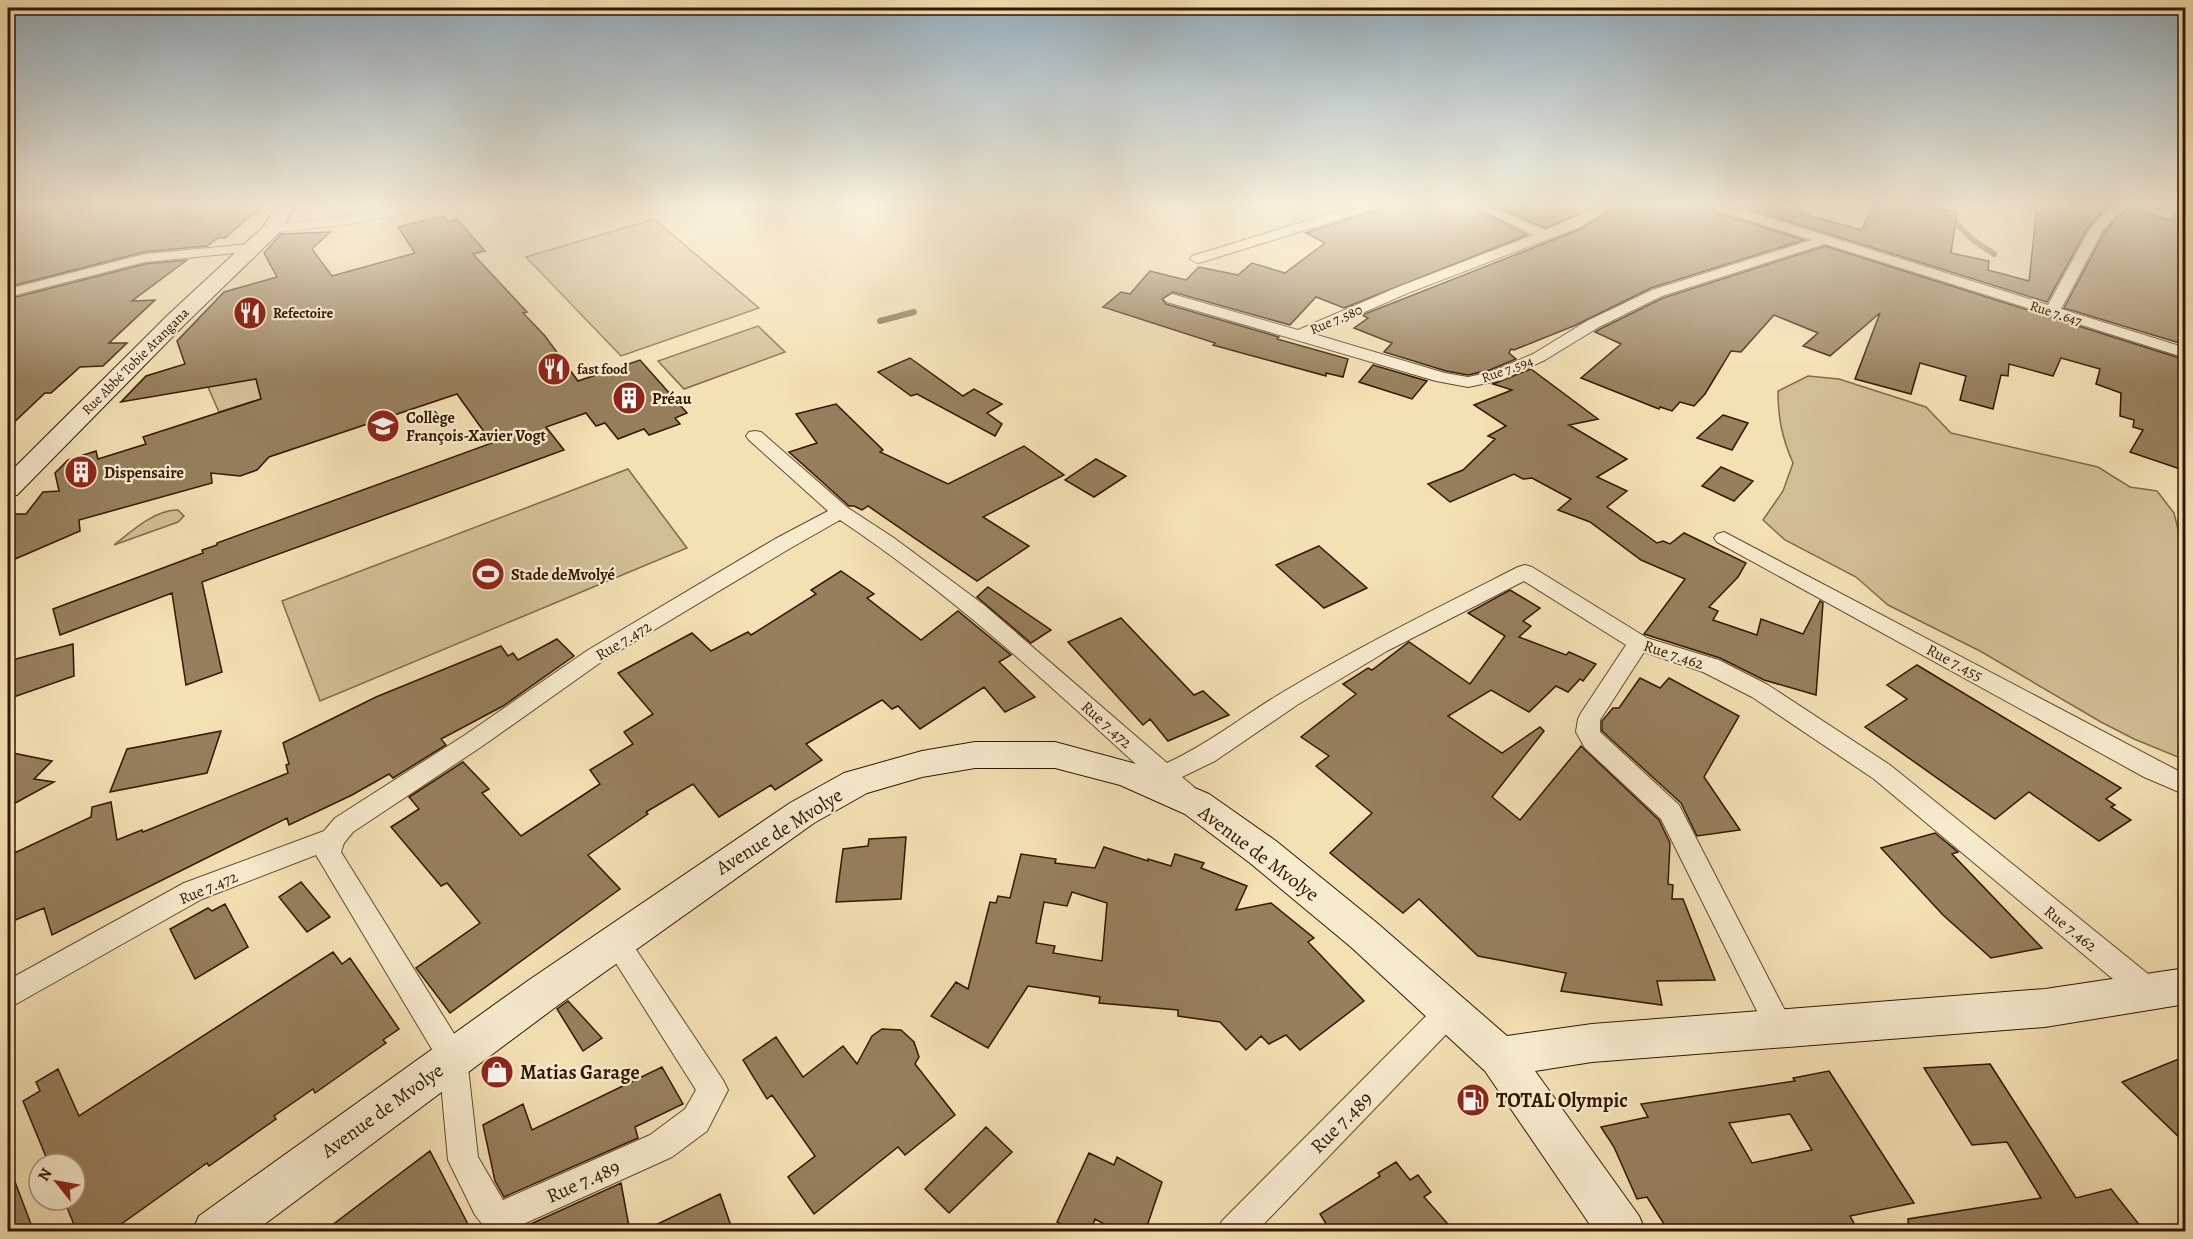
<svg xmlns="http://www.w3.org/2000/svg" width="2193" height="1239" font-family="Alegreya,serif">
	<style>
		.green { fill: #d2be95; stroke: #826a4a; stroke-width: 1.5 }
		.lines { fill: none; stroke-linecap: round; stroke-linejoin: round }
		.stream { stroke: #7f6647; stroke-width: 6 }
		.building { fill: #977f5d; stroke: #331600; stroke-width: 1.5; fill-rule: evenodd }
		.lane-casing { stroke: #63482d; stroke-width: 9 }
		.street-casing { stroke: #63482d; stroke-width: 2 }
		.secondary-casing { stroke: #331600; stroke-width: 2 }
		.lane { stroke: #f7ebce; stroke-width: 8 }
		.street { fill: #f7ebce; fill-rule: evenodd }
		.secondary { fill: #f7ebce; fill-rule: evenodd }
		.labels { text-anchor: middle; stroke-width: 4.5; stroke-linejoin: round; paint-order: stroke }
		.far-poi-label { font-size: 14px; font-weight: bold; fill: #331600; stroke: #f7ebce; text-anchor: start }
		.far-street-label { font-size: 14px; fill: #331600; stroke: #f7ebce }
		.poi-label { font-size: 16px; font-weight: bold; fill: #331600; stroke: #f7ebce; text-anchor: start }
		.street-label { font-size: 16px; fill: #331600; stroke: #f7ebce }
		.near-street-label { font-size: 20px; fill: #331600; stroke: #f7ebce }
		.near-poi-label { font-size: 20px; font-weight: bold; fill: #331600; stroke: #f7ebce; text-anchor: start }
	</style>
	<rect width="100%" height="100%" fill="#f3e0b3"/>
	<filter id="stains"><feTurbulence type="fractalNoise" baseFrequency=".00333" numOctaves="4"/><feColorMatrix values="0 0 0 0 .2 0 0 0 0 .09 0 0 0 0 .02 0 0 0 .5 -.17"/></filter>
	<radialGradient id="worn" r=".72"><stop offset=".6" stop-color="#630" stop-opacity="0"/><stop offset="1" stop-color="#630" stop-opacity=".3"/></radialGradient>
	<path class="green" d="M654 219 759 308 621 356 526 257Z
		M758 326 785 352 684 389 658 361Z
		M313 352 330 377 219 412 207 385Z
		M1808 376 1839 379 1926 407 1951 433 2098 467 2130 487 2157 491 2174 513 2178 529 2185 536V760L2134 739 2101 722 1980 651 1888 605 1856 577 1785 540 1763 520 1783 491 1793 463C1782 438 1778 418 1778 391Z
		M628 469 687 548 320 701 282 601Z
		M178 510 184 516 178 522 114 545C132 531 154 510 178 510Z"/>
	<g class="lines">
		<path class="stream" d="M1940 207 1973 240 1994 254
			M880 321 914 312"/>
	</g>
	<path class="building" d="M29 207H261L225 238H218L207 246 144 252 8 287V215Z
		M1380 207H1473L1527 235 1344 308 1316 297 1290 325 1173 292 1162 299 1166 304 1279 337 1277 339 1348 359 1343 377 1326 373V376L1213 345 1215 343 1103 307 1121 292 1130 294 1150 271 1186 280 1199 267 1238 275 1252 263 1285 273 1325 243 1306 233 1371 212Z
		M1498 207H1597L1545 228Z
		M1615 207H1712L1715 212 1804 240 1651 288 1576 325 1514 350 1511 349 1509 353 1516 359 1490 370 1468 375 1446 371 1384 352 1392 343 1354 328 1368 318 1362 315 1581 229Z
		M1742 207H1778L1862 230 1872 207H1925L1957 212 1951 253 1989 261 1988 270 2029 281 2037 207H2106L2087 229 2047 302Z
		M2183 207H2186V345L2064 308 2104 233 2118 217 2131 208 2170 220Z
		M438 217H444L448 222 457 219 485 251 473 254 527 312 523 313 545 336 578 381 640 360 687 413 675 418 680 424 649 435 644 429 618 439 605 423 596 426 586 413 546 427 564 450 202 582 222 672 186 685 172 593 60 635 53 609 203 553 202 550 217 545V543L492 443 457 394 269 457 257 470 240 476 211 473 212 483 79 520 80 531 8 562V521L14 514H26L43 492 59 491 55 473 68 460 96 451 98 459 146 444 143 437 261 399 256 379 121 402 146 376 185 364 177 341 224 292 277 277 264 253 281 234 330 232 312 249 332 276 415 253 398 227Z
		M1825 246 2186 360V471L2130 452 2143 430 2133 427 2134 420 2120 416 2121 393 2096 384 2100 369 2061 358 2053 376 2009 364 2008 376 2001 375 1993 409 1960 400 1966 376 1920 363 1911 394 1855 379 1880 313 1830 356 1803 346 1818 333 1774 315 1741 352 1731 351 1705 394 1694 406 1680 402 1672 411 1660 407 1659 409 1581 378 1621 344 1595 332 1600 329 1663 298Z
		M187 260 132 301 155 300 109 343H127L103 366 80 367 51 393H45L8 428V299L145 264Z
		M910 358 963 396 974 389 1002 404 987 413 1002 424 995 436 917 394 911 396 878 372Z
		M1373 365 1427 381 1412 399 1359 382Z
		M1531 369 1598 419 1569 425 1627 459 1597 477 1627 491 1607 507 1657 543 1663 541 1670 544 1684 533 1746 563 1738 577 1709 607 1718 611 1713 620 1757 635 1761 619 1803 634 1820 601 1823 603 1816 695 1764 680 1720 658 1644 634 1685 579 1641 560 1590 522 1558 510 1571 499 1532 478 1523 479 1514 474 1450 502 1428 484 1463 470 1495 439 1488 436 1506 426 1474 405 1512 390 1493 384Z
		M836 404 883 450 880 452 948 484 1024 446 1064 475 983 517 1029 546 977 581 868 506 862 510 854 506H849L789 452 817 443 796 414Z
		M1723 415 1748 423 1732 450 1697 438Z
		M1096 459 1126 476 1094 497 1065 480Z
		M1721 467 1753 481 1734 501 1702 486Z
		M1319 546 1367 588 1324 608 1276 565Z
		M841 571 874 594 867 598 921 640 958 611 1011 655 999 662 1035 697 1005 712 984 687 920 729 898 706 892 709 882 700 806 744 822 760 775 790 771 785 719 817 693 784 646 812 648 814 588 855 620 889 450 1013 416 968 480 923 447 883 441 886 391 827 419 809 409 797 463 762 489 789 482 793 521 836 600 784 590 770 633 744 624 732 653 714 618 673 692 633 711 651 748 632 751 635 816 594 811 590Z
		M988 587 1051 630 1031 643 977 597Z
		M1510 590 1540 608 1523 621 1531 626 1519 637 1566 655 1569 652 1596 664 1583 681 1580 679 1568 692 1556 686 1529 712 1491 690 1448 716 1502 753 1540 727 1544 731 1492 797 1520 820 1581 746 1659 820 1670 843 1668 884 1673 885 1672 899H1683L1715 980 1657 981 1662 1005 1561 991 1566 973 1478 956 1419 899 1403 913 1330 853 1372 813 1316 766 1329 756 1301 737 1356 694 1343 684 1368 668 1372 670 1409 642 1470 684 1505 636 1468 613Z
		M1121 618 1194 695 1203 691 1229 715 1168 741 1150 719 1143 725 1068 642Z
		M557 639 574 656 503 706 441 739 446 745 393 778 389 774 352 795 289 825 287 818 52 935 44 908 8 923V856L91 817 92 807 111 802 117 840 142 830 143 832 288 773 286 765 289 764 283 743 376 697 501 646 508 656 513 653 518 660Z
		M73 644 74 676 8 699V661Z
		M1917 665 2121 788 2106 799 2115 805 2111 807 2131 820 2099 841 2029 792 1995 819 1865 727 1907 699 1887 685Z
		M1640 678 1660 688 1669 678 1739 716 1704 777 1740 830 1697 836 1681 803 1602 731V721L1613 708H1619Z
		M221 731 207 773 110 792 127 749Z
		M8 752 52 761 34 779 54 782 8 807Z
		M1935 833 1958 852 1952 854 2042 948 1991 958 1943 915 1881 848Z
		M906 837 901 899 836 902 843 849 868 846 869 839Z
		M1104 847 1148 861V859L1171 866 1175 854 1204 863 1201 868 1247 886 1236 910 1271 903 1314 938 1308 942 1364 1001 1300 1050 1286 1035 1269 1044 1261 1036 1246 1050 1220 1022 1178 1016V1010L1099 1003 1100 997 1028 986 988 1048 931 1016 956 982 968 989 990 902 996 903 998 896 1010 898 1021 854 1056 859 1055 863 1095 868ZM1072 892 1107 903 1102 961 1053 953 1055 946 1036 943 1044 902 1067 906Z
		M301 882 330 917 307 932 279 897Z
		M225 904 248 947 195 979 170 929 208 908 212 911Z
		M333 952 342 964 350 958 399 1029 383 1040 386 1043 315 1093 313 1089 274 1116 276 1119 209 1166 207 1163 110 1232H77L64 1200H75V1164H49L23 1101 40 1091 36 1082 58 1069 79 1116Z
		M568 1001 602 1038 583 1051 557 1009Z
		M882 1029 901 1030 914 1042 919 1057 915 1064 955 1115 905 1155 898 1147 814 1214 788 1177 815 1156 772 1095 767 1099 743 1060 776 1037 803 1077 843 1046 857 1064 872 1036Z
		M2186 1056V1144L2122 1082Z
		M1990 1064 2076 1198 2111 1189 2145 1232H1909L1908 1219 2041 1198 2007 1142 1972 1145 1924 1068Z
		M662 1067 683 1104 635 1127 638 1138 504 1197 495 1181 483 1125 523 1104 532 1130Z
		M1829 1071 1914 1203 1850 1216 1859 1232H1669L1647 1197 1637 1199 1614 1147 1601 1127 1648 1117 1641 1104 1795 1081 1793 1078ZM1790 1114 1812 1150 1752 1163 1729 1123Z
		M986 1127 1012 1152 949 1213 925 1189Z
		M430 1151 472 1232H323Z
		M1089 1153 1114 1165 1117 1157 1162 1182 1145 1232H1119L1095 1219 1090 1232H1075L1057 1222Z
		M1396 1162 1410 1180 1418 1175 1431 1192 1424 1197 1455 1232H1331L1320 1214 1380 1176 1378 1173Z
		M9 1166 34 1232H8V1167Z
		M621 1183 630 1232H513Z
		M720 1194 733 1232H641Z"/>
	<g class="lines">
		<g class="lane-casing">
			<path id="lane" d="M272 229 345 221 418 207"/>
		</g>
		<g class="street-casing">
			<path id="street" d="M1351 207H1372L1370 210 1202 262 1197 263 1190 259 1192 256Z
				M1475 207H1493L1545 230C1568 222 1589 207 1613 207L1580 227 1408 293 1314 334 1445 373 1468 377 1491 372 1533 354 1587 321 1652 290 1811 240 1716 210 1714 207H1735L2048 305 2089 230 2107 209 2129 207 2117 215 2102 232 2061 309 2186 348V358L1825 244 1662 296 1599 327 1545 360 1502 380 1468 387 1436 381 1167 302 1164 299 1172 294 1298 330 1398 287 1533 235Z
				M250 244 257 248 255 251 145 262 8 297V289L145 254Z
				M755 431 761 432 848 508 894 538 984 605 1167 763C1210 743 1243 716 1283 692 1360 646 1439 607 1518 567L1525 565 1532 567 1647 638 1719 660 1768 685 1890 765 2158 982 2162 991 2158 1000 2148 1004 2138 1000 1874 779 1752 697 1703 672 1644 652 1600 720V732L1679 805 1795 1030 1791 1039 1781 1043 1771 1039 1661 819 1585 748 1576 732 1578 719 1581 713 1626 645 1524 581 1387 651 1297 705 1215 761 1182 777 1194 787 1197 794 1194 801 1185 804 1176 801C1068 702 963 602 840 520L789 549 604 660 481 747 353 832 344 843 341 852 463 1048 467 1058 478 1157 503 1200 650 1135 685 1109 696 1090 607 949 603 941 607 933 616 929 625 933 723 1080 728 1090 707 1131 672 1157 506 1232 487 1230 475 1215 448 1160 439 1061 316 855 202 899 18 1003 8 1007V980L184 883 324 831 335 818 465 735 588 650 775 539 828 511 749 440 746 436 749 432Z
				M1724 532 2186 775V795L2144 777 1717 542 1714 538 1717 534Z
				M1448 1000 1458 1004 1462 1013 1458 1022 1256 1232H1217L1222 1221 1438 1004Z"/>
		</g>
		<g class="secondary-casing">
			<path id="secondary" d="M275 207H295L279 233 185 324 17 495 8 497V474L169 314 264 226Z
				M975 742H1055L1140 765 1209 794 1276 841 1377 923 1507 1036 1592 1024 2045 989 2186 968V1004L2045 1027 1592 1062 1535 1071 1639 1216 1646 1232H1595L1485 1071 1351 947 1250 863 1185 814 1120 785 1055 768H975L922 777 867 793 814 823 557 1006 254 1232H192L199 1216 529 980 790 803 844 773 922 751Z"/>
		</g>
		<use href="#lane" class="lane"/>
		<use href="#street" class="street"/>
		<use href="#secondary" class="secondary"/>
	</g>
	<linearGradient id="sky" x2="0" y2="1"><stop stop-color="#92aaba"/><stop offset="0.54" stop-color="#faf1dd"/><stop offset="1" stop-color="#faf1dd" stop-opacity="0"/></linearGradient>
	<rect width="2193" height="380" fill="url(#sky)"/>
	<defs>
		<g id="restaurant-disc" transform="scale(1.725)"><circle r="9.5" fill="#8f2418" stroke="#f7ebce"/><path d="M-5-6h1v4h1v-4h1v4h1v-4h1v5L-1.5 .5V6h-2V.5L-5-1ZM5-6V6H3V1.5H1.5Q1.5-4 5-6Z" fill="#fff"/></g>
		<g id="building-disc" transform="scale(1.725)"><circle r="9.5" fill="#8f2418" stroke="#f7ebce"/><path d="M-4-6H4V6H1V3H-1V6H-4ZM-2.5-4.3h1.7v1.8h-1.7ZM.8-4.3h1.7v1.8H.8ZM-2.5-1h1.7V.8h-1.7ZM.8-1h1.7V.8H.8Z" fill="#fff"/></g>
		<g id="school-disc" transform="scale(1.725)"><circle r="9.5" fill="#8f2418" stroke="#f7ebce"/><path d="M0-5L7-2L0 1L-7-2ZM-4 1L0 2.5L4 1V4Q0 6-4 4Z" fill="#fff"/></g>
		<g id="stadium-disc" transform="scale(1.725)"><circle r="9.5" fill="#8f2418" stroke="#f7ebce"/><path d="M0-5a6.5 5 0 1 0 0 10a6.5 5 0 1 0 0-10ZM-3.5-1.8h7v3.6h-7Z" fill="#fff"/></g>
		<g id="shop-disc" transform="scale(1.725)"><circle r="9.5" fill="#8f2418" stroke="#f7ebce"/><path d="M-5-2.5h2.3a2.7 3.5 0 0 1 5.4 0H5L5.5 6h-11ZM-1.5-2.5h3a1.5 2.3 0 0 0-3 0Z" fill="#fff"/></g>
		<g id="fuel-disc" transform="scale(1.725)"><circle r="9.5" fill="#8f2418" stroke="#f7ebce"/><path d="M-5.5-6h7V0h2V4h1.3V-2.5L3-4.5l.8-.8L6-3V5H2.5V1h-1V6h-7ZM-4.2-4.7v3.2H.2V-4.7Z" fill="#fff"/></g>
	</defs>
	<g fill-rule="evenodd">
		<use href="#restaurant-disc" x="250" y="313"/>
		<use href="#restaurant-disc" x="554" y="369"/>
		<use href="#building-disc" x="629" y="398"/>
		<use href="#school-disc" x="383" y="426"/>
		<use href="#building-disc" x="81" y="472"/>
		<use href="#stadium-disc" x="488" y="574"/>
		<use href="#shop-disc" x="497" y="1072"/>
		<use href="#fuel-disc" x="1473" y="1100"/>
	</g>
	<g class="labels">
		<g class="far-poi-label">
			<text x="273" y="318">Refectoire</text>
			<text x="577" y="374">fast food</text>
		</g>
		<g class="far-street-label">
			<text transform="translate(2056 313) rotate(18)" y="5">Rue 7.647</text>
			<text transform="translate(1336 319) rotate(-23)" y="5">Rue 7.580</text>
			<text transform="translate(135 361) rotate(-45)" y="5">Rue Abbé Tobie Atangana</text>
			<text transform="translate(1507 369) rotate(-20)" y="5">Rue 7.594</text>
		</g>
		<g class="poi-label">
			<text x="652" y="404">Préau</text>
			<text x="406" y="423">Collège<tspan x="406" dy="18">François-Xavier Vogt</tspan></text>
			<text x="104" y="478">Dispensaire</text>
			<text x="511" y="580">Stade deMvolyé</text>
		</g>
		<g class="street-label">
			<text transform="translate(623 640) rotate(-31)" y="6">Rue 7.472</text>
			<text transform="translate(1674 654) rotate(18)" y="6">Rue 7.462</text>
			<text transform="translate(1955 662) rotate(28)" y="6">Rue 7.455</text>
			<text transform="translate(1107 724) rotate(42)" y="6">Rue 7.472</text>
			<text transform="translate(208 887) rotate(-23)" y="6">Rue 7.472</text>
			<text transform="translate(2071 928) rotate(39)" y="6">Rue 7.462</text>
		</g>
		<g class="near-street-label">
			<text transform="translate(779 831) rotate(-32)" y="7">Avenue de Mvolye</text>
			<text transform="translate(1259 853) rotate(37)" y="7">Avenue de Mvolye</text>
			<text transform="translate(382 1110) rotate(-36)" y="7">Avenue de Mvolye</text>
			<text transform="translate(1341 1122) rotate(-45)" y="7">Rue 7.489</text>
			<text transform="translate(583 1181) rotate(-24)" y="7">Rue 7.489</text>
		</g>
		<g class="near-poi-label">
			<text x="520" y="1079">Matias Garage</text>
			<text x="1496" y="1107">TOTAL Olympic</text>
		</g>
	</g>
	<rect width="2193" height="1239" fill="none" stroke="#f3e0b3" stroke-width="30"/>
	<rect x="9" y="9" width="2175" height="1221" fill="none" stroke="#331600" stroke-width="3"/>
	<rect x="15" y="15" width="2163" height="1209" fill="none" stroke="#331600" stroke-width="1.5"/>
	<g transform="translate(57 1182) rotate(301)"><circle r="28" fill="#f7ebce" stroke="#a9967c" stroke-width="1.5"/>
	<path d="M0-4.5L10 22L0 15L-10 22Z" fill="#8f2418"/>
	<text y="-9" font-size="16" font-weight="bold" text-anchor="middle" fill="#331600">N</text>
	</g>
	<rect width="100%" height="100%" filter="url(#stains)"/>
	<rect width="100%" height="100%" fill="url(#worn)"/>
</svg>
